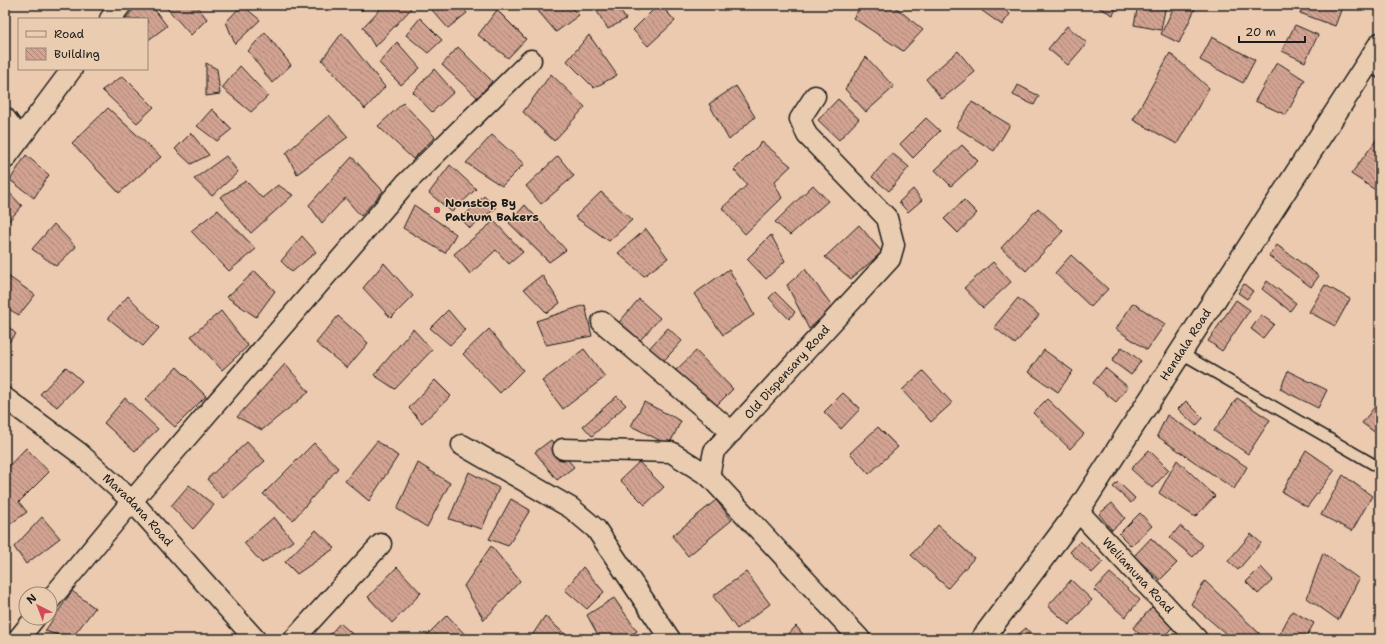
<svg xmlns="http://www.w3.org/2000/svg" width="1385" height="644" font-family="'Shantell Sans',sans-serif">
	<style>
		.building { fill: url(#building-back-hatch); stroke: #1c1c1c }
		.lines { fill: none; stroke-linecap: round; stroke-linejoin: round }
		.lane-casing { stroke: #1c1c1c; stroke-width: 13 }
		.street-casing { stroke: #1c1c1c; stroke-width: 23 }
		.primary-casing { stroke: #1c1c1c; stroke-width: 25 }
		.lane { stroke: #eacdb0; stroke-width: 10 }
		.street { stroke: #eacdb0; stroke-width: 20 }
		.primary { stroke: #eacdb0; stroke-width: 22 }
		.poi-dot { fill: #d1495b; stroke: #eacdb0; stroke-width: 1.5 }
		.labels { text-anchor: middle; stroke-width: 3; stroke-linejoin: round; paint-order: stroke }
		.poi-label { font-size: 12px; font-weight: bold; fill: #1c1c1c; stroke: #eacdb0; text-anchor: start }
		.street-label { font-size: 12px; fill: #1c1c1c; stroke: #eacdb0 }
	</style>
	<defs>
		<pattern id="building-back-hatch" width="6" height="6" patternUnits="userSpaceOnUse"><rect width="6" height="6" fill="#d2a392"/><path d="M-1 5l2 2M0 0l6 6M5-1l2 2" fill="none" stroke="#aa8476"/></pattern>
	</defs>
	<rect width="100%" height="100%" fill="#eccaaf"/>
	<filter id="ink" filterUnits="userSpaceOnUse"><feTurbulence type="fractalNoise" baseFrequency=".025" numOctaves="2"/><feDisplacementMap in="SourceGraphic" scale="8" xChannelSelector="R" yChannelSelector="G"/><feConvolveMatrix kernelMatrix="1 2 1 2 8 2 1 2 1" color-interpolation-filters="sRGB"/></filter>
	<g filter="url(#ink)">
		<path class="building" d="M138 5H151L167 26 147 41V19H125Z
			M164 5H196L207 19 191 35Z
			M242 5 260 20 235 44 226 22Z
			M357 5H367L361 11Z
			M384 5H407L411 9 375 47 363 27Z
			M436 5H460L467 13 448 28 432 10Z
			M533 5H568L579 15 556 32Z
			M593 5H616L626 19 608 29Z
			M633 5H644L637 11Z
			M658 5H661L675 21 648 46 633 30Z
			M862 5H893L923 30 903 51 853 18Z
			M985 5H998L1010 14 1002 25 981 10Z
			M1094 5H1118L1113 15Z
			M1138 5H1166L1161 30 1134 25Z
			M1175 5H1186L1195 9 1179 43 1161 34Z
			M1303 5H1343L1335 26 1300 13Z
			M497 10 526 39 508 58 478 35Z
			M420 18 442 40 428 53 406 35Z
			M1295 25 1318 35 1305 62 1282 51Z
			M1067 26 1087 43 1068 65 1048 49Z
			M265 32 291 65 272 83 248 51Z
			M342 33 385 87 365 109 322 60Z
			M589 35 617 75 594 88 567 61Z
			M1212 37 1255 60 1243 83 1200 60Z
			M397 42 420 68 401 85 379 63Z
			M458 47 492 81 478 98 442 65Z
			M958 51 975 72 942 99 926 79Z
			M1170 53 1209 88 1177 144 1133 120Z
			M866 57 894 87 866 112 845 89Z
			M1277 62 1305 80 1286 115 1255 101Z
			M206 63 217 69 220 94 206 96Z
			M240 66 268 96 251 112 222 88Z
			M434 69 454 92 432 112 413 92Z
			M551 74 585 107 554 141 523 112Z
			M123 76 154 107 137 123 102 90Z
			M1018 85 1039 96 1034 105 1013 95Z
			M736 86 755 117 729 140 709 104Z
			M838 99 859 119 839 140 818 120Z
			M972 102 1010 125 994 151 956 127Z
			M403 103 435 137 413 159 378 126Z
			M108 108 161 157 119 193 72 143Z
			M212 109 232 129 217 141 197 126Z
			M329 115 348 137 297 174 286 153Z
			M926 118 940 131 913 158 900 144Z
			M191 133 209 155 191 164 175 149Z
			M492 135 524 164 502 186 466 163Z
			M1380 135V193L1351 174Z
			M762 142 791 166 774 182 782 198 745 234 722 208 747 185 734 170Z
			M962 145 978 161 951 186 935 170Z
			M892 153 909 167 889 191 872 177Z
			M26 155 49 175 34 198 10 180Z
			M226 156 238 172 212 196 194 179Z
			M558 156 574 176 541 204 526 186Z
			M352 157 383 191 361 216 345 198 322 223 309 205Z
			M450 165 476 189 452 212 429 193Z
			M246 181 262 198 278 185 293 195 251 233 220 197Z
			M813 185 828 201 790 235 775 222Z
			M5 188 22 206 5 225Z
			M913 189 922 200 908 212 899 202Z
			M601 192 632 220 609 241 575 217Z
			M484 196 496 208 470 228 461 219Z
			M964 200 977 213 958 233 944 219Z
			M414 205 456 234 445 253 403 228Z
			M525 205 566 250 549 262 509 223Z
			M1038 208 1063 231 1026 271 1001 248Z
			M218 210 256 249 229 271 191 231Z
			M494 221 523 252 509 264 496 250 470 274 454 254Z
			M54 224 76 247 56 266 32 249Z
			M859 225 882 252 851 279 825 257Z
			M646 229 668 258 644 276 618 253Z
			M771 235 785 261 766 279 747 259Z
			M302 236 316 252 292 272 281 261Z
			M1277 245 1319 276 1311 287 1269 256Z
			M1071 255 1108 289 1091 307 1055 273Z
			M993 262 1011 282 983 308 964 288Z
			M384 263 413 296 391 318 363 288Z
			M729 269 754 315 723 335 694 294Z
			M805 269 833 307 809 329 787 285Z
			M255 271 275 291 256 317 227 297Z
			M5 274 35 295 19 315 5 307Z
			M542 275 560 303 547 313 524 289Z
			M1267 281 1296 303 1290 311 1262 289Z
			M1244 284 1253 291 1247 299 1238 293Z
			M1325 285 1350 299 1335 326 1309 312Z
			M775 292 795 312 789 319 769 298Z
			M128 296 159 328 143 346 108 318Z
			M1018 298 1039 315 1015 344 994 327Z
			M639 299 660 318 635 346 615 327Z
			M1236 300 1250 310 1222 351 1208 341Z
			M1133 303 1165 324 1147 350 1116 329Z
			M585 305 592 336 546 345 536 321Z
			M448 310 465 330 450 345 430 328Z
			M221 311 248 346 222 370 191 336Z
			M1261 315 1274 324 1263 338 1251 329Z
			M338 316 368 343 347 368 316 343Z
			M5 323 16 334 5 346Z
			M668 328 682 341 657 368 643 355Z
			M413 329 432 350 395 389 374 375Z
			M489 329 523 370 500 393 463 354Z
			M1122 347 1141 361 1131 375 1112 361Z
			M584 349 605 377 563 409 542 381Z
			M1044 350 1073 371 1058 392 1028 372Z
			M696 351 733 389 712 410 674 372Z
			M285 364 309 392 262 430 237 417Z
			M66 367 82 381 57 407 40 394Z
			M177 367 206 396 175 427 145 400Z
			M1105 368 1128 387 1116 402 1093 383Z
			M923 371 952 403 931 422 902 390Z
			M1288 371 1327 390 1318 408 1280 389Z
			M435 380 451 396 422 423 409 408Z
			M843 393 860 409 841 429 824 412Z
			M617 396 626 405 592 436 583 426Z
			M125 398 158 429 135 451 104 423Z
			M1237 398 1270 420 1248 454 1214 431Z
			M1047 399 1084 434 1070 449 1033 413Z
			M1380 400V436L1362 423Z
			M1186 401 1203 418 1196 426 1178 409Z
			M644 402 681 421 669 445 631 426Z
			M1167 415 1247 467 1234 489 1157 436Z
			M878 427 898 447 869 474 850 453Z
			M551 440 574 467 557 480 535 452Z
			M377 441 398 456 369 501 345 481Z
			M247 442 265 461 223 498 207 479Z
			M314 443 338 468 293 520 263 494Z
			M26 448 49 472 19 502 27 512 5 528V470Z
			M1149 450 1169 470 1152 488 1131 469Z
			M1306 450 1335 470 1307 507 1282 492Z
			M1177 460 1215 496 1195 517 1159 493Z
			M639 462 664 487 645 505 620 480Z
			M418 463 450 483 427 527 397 509Z
			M469 472 499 488 482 529 449 519Z
			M1343 475 1372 496 1352 531 1321 515Z
			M1118 482 1135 498 1131 503 1113 487Z
			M189 485 214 505 193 529 171 506Z
			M511 499 530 510 508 546 489 539Z
			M716 500 732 520 688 556 672 536Z
			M1112 503 1125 518 1112 530 1099 514Z
			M1140 513 1152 526 1131 546 1119 534Z
			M42 517 60 538 26 564 14 547Z
			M274 517 293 541 262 563 244 543Z
			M938 525 974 558 948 588 911 555Z
			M1180 526 1203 545 1193 557 1170 538Z
			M316 530 335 548 297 574 285 562Z
			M1251 534 1261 543 1238 570 1228 561Z
			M1151 538 1177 563 1160 580 1134 556Z
			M1080 541 1103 562 1092 573 1070 552Z
			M491 546 520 581 484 620 464 586Z
			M1323 553 1359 579 1338 620 1307 598Z
			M397 567 421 593 392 623 368 597Z
			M583 567 604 592 587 609 565 590Z
			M1261 567 1273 580 1258 594 1246 582Z
			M746 572 770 604 737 629 713 596Z
			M1110 573 1140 600 1125 617 1094 590Z
			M1071 580 1092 600 1069 625 1048 606Z
			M1205 581 1260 634 1256 639H1232L1191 604Z
			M72 591 95 608 71 639 45 631Z
			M614 598 637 631 625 639H600L587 615Z
			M1152 607 1173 627 1161 639H1145L1133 628Z
			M1292 611 1314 623 1305 639H1277Z
			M447 615 469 639H423Z
			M545 616 570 639H535L531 637Z
			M340 623 358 639H326Z
			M796 626 807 639H784Z
			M1026 628 1036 639H1013Z"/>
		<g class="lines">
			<g class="lane-casing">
				<path id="lane" d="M1367 64 1380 73
					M1181 353 1380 468"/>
			</g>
			<g class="street-casing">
				<g id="street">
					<path d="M110 19 121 5"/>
					<path d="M815 96 800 119 807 135 887 218 894 245 890 259 714 451 709 476 860 639"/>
					<path d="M5 118 20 138"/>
					<path d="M5 159 72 69"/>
					<path d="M602 322 732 432"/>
					<path id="s1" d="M5 398 78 452 132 501 255 639"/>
					<path d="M462 445 571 508 596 529 670 639"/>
					<path d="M563 449 671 452 709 476"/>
					<path id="s2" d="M1078 511 1197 639"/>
					<path d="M50 600 132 501 405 184 531 60"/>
					<path d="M18 639 35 618"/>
					<path d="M294 639 381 544"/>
				</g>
			</g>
			<g class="primary-casing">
				<g id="primary">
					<path id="s3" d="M982 639 1078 511 1380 44"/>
				</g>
			</g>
			<use href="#lane" class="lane"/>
			<use href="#street" class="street"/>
			<use href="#primary" class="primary"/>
		</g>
	</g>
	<circle class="poi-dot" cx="437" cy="210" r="4"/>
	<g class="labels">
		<g class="poi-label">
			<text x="445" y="207">Nonstop By<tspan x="445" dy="14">Pathum Bakers</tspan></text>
		</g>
		<g class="street-label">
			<text dy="4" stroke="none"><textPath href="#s3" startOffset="358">Hendala Road</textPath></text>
			<text transform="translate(787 372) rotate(-48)" y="4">Old Dispensary Road</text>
			<text dy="4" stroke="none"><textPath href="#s1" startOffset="174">Maradana Road</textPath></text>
			<text dy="4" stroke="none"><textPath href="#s2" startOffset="88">Weliamuna Road</textPath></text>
		</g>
	</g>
	<rect width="1385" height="644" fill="none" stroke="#eacdb0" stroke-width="20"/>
	<rect x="10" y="10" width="1365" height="624" fill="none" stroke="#1c1c1c" stroke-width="1.5" filter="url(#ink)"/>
	<rect x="18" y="18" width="130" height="52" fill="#eacdb0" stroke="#988675"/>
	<rect x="26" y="31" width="20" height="6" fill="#eacdb0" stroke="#988675"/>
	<text x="54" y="38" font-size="12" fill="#1c1c1c">Road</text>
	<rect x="26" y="48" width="20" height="12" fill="url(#building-back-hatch)" stroke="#988675"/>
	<text x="54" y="58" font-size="12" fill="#1c1c1c">Building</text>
	<g transform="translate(38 606) rotate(318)"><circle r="19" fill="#eacdb0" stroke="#988675"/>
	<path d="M0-3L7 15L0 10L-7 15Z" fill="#d1495b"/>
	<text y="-6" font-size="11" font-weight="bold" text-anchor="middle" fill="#1c1c1c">N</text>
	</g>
	<path d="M1239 36v6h66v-6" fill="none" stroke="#1c1c1c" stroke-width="2"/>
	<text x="1245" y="36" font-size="12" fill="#1c1c1c" stroke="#eacdb0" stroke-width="3" paint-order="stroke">20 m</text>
</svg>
